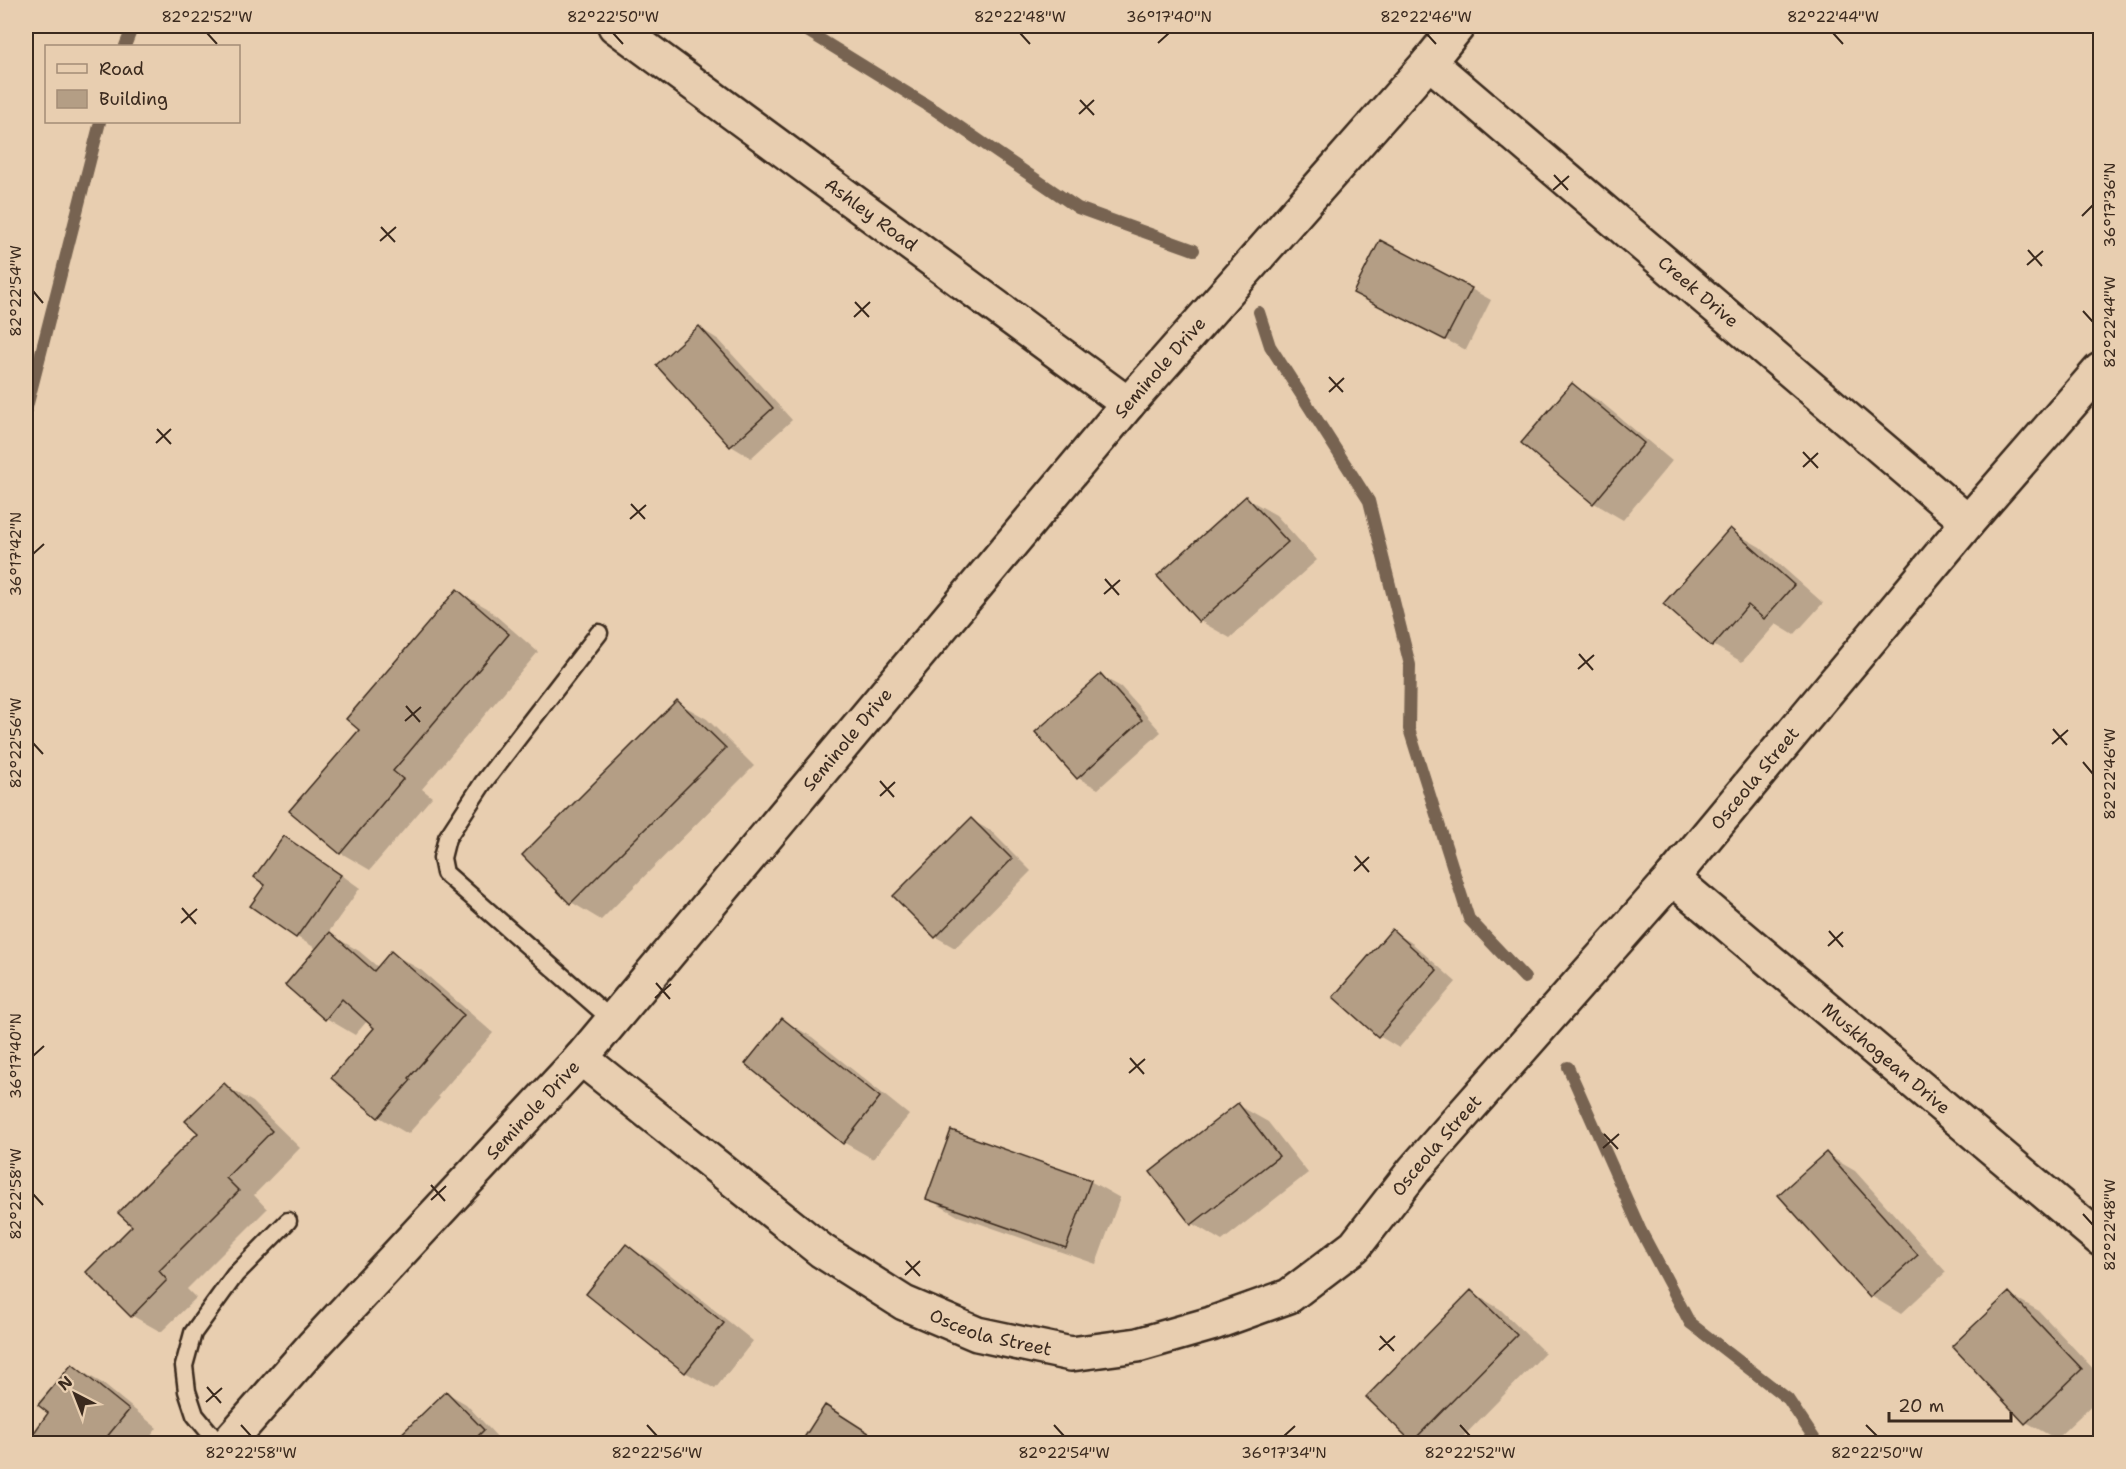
<svg xmlns="http://www.w3.org/2000/svg" width="2126" height="1469" font-family="'Shantell Sans',sans-serif">
	<style>
		.shadow { fill: #0003 }
		.lines { fill: none; stroke-linecap: round; stroke-linejoin: round }
		.stream { stroke: #776451; stroke-width: 12 }
		.building { fill: #b49e85; stroke: #3b2a1e; stroke-width: 1.5 }
		.lane-casing { stroke: #3b2a1e; stroke-width: 21 }
		.street-casing { stroke: #3b2a1e; stroke-width: 38 }
		.lane { stroke: #e8ceb0; stroke-width: 16 }
		.street { stroke: #e8ceb0; stroke-width: 33 }
		.ticks { fill: none; stroke: #3b2a1e; stroke-width: 2 }
		.labels { text-anchor: middle; stroke-width: 6; stroke-linejoin: round; paint-order: stroke }
		.street-label { font-size: 18px; fill: #3b2a1e; stroke: #e8ceb0 }
		.neatline { fill: none; stroke: #3b2a1e; stroke-width: 2 }
		.ticks-label { font-size: 15px; text-anchor: middle; fill: #3b2a1e }
	</style>
	<rect width="100%" height="100%" fill="#e8ceb0"/>
	<filter id="ink" filterUnits="userSpaceOnUse"><feTurbulence type="fractalNoise" baseFrequency=".0167" numOctaves="2"/><feDisplacementMap in="SourceGraphic" scale="12" xChannelSelector="R" yChannelSelector="G"/><feConvolveMatrix kernelMatrix="1 2 1 2 8 2 1 2 1" color-interpolation-filters="sRGB"/></filter>
	<g filter="url(#ink)">
		<path class="shadow" d="M1471 289 1491 300 1466 350 1375 304Z
			M700 328 719 340 792 420 751 458 731 446Z
			M1572 385 1601 402 1672 461 1623 520 1594 503Z
			M1246 498 1276 515 1317 560 1230 638 1200 621Z
			M1730 530 1760 547 1823 603 1794 635 1776 624 1742 662 1713 645Z
			M457 591 487 608 538 652 422 789 432 797 370 870 341 853 361 730Z
			M1101 676 1121 687 1161 732 1098 789 1078 778Z
			M677 702 707 719 754 766 601 920 571 902Z
			M971 820 991 831 1031 871 955 948 936 937Z
			M285 838 305 849 360 888 328 933 359 951 379 968 391 953 421 970 493 1033 438 1096 440 1098 408 1134 379 1117 376 1027 368 1020 355 1035 326 1018 317 949 297 937 267 885Z
			M1392 931 1412 943 1456 982 1399 1048 1379 1036 1335 997Z
			M783 1020 812 1037 909 1115 873 1159 843 1142Z
			M224 1085 253 1102 300 1148 254 1195 267 1209 187 1289 196 1298 161 1332 131 1315 134 1226 200 1133Z
			M1238 1105 1268 1122 1308 1173 1222 1241 1192 1223Z
			M1826 1154 1855 1171 1946 1272 1901 1314 1871 1296Z
			M1090 1181 1120 1198 1096 1264 958 1216 928 1199Z
			M626 1246 656 1263 753 1341 715 1389 685 1372Z
			M1471 1292 1500 1309 1545 1353 1456 1444H1418L1413 1441Z
			M2009 1294 2039 1311 2100 1376V1397L2056 1439 2026 1422Z
			M72 1366 102 1383 157 1428 145 1444H26L50 1413Z
			M447 1393 466 1404 503 1443 393 1444Z"/>
		<g class="lines">
			<path class="stream" d="M799 26 935 110 1078 208 1194 250
				M125 46 133 26
				M1259 312 1270 346 1369 501 1410 665 1409 729 1469 919 1525 978
				M26 411 100 122
				M1568 1067 1640 1229 1690 1323 1788 1399 1818 1444"/>
		</g>
		<path class="building" d="M1380 240 1472 288 1445 340 1353 293Z
			M699 326 773 408 730 447 656 365Z
			M1572 383 1644 443 1593 504 1521 443Z
			M1246 496 1288 542 1199 622 1157 576Z
			M1730 528 1794 585 1764 619 1748 605 1712 647 1663 604Z
			M457 589 509 634 393 771 403 779 340 854 289 811 359 730 346 719Z
			M1101 674 1142 720 1077 779 1035 732Z
			M677 700 726 748 570 904 522 855Z
			M971 818 1012 859 935 938 893 896Z
			M284 836 341 875 296 938 250 906 265 885 254 877Z
			M1392 929 1437 970 1378 1037 1333 997Z
			M330 932 374 971 391 951 464 1015 409 1078 411 1080 378 1118 331 1078 374 1028 342 999 325 1020 285 985Z
			M782 1018 880 1097 843 1144 745 1064Z
			M224 1083 272 1131 226 1178 239 1191 159 1271 167 1280 131 1317 86 1272 132 1226 118 1213 198 1133 185 1121Z
			M1238 1103 1279 1156 1191 1225 1150 1172Z
			M951 1130 1091 1180 1066 1248 926 1199Z
			M1826 1152 1918 1255 1870 1298 1778 1195Z
			M626 1244 724 1323 685 1373 586 1294Z
			M1471 1290 1517 1335 1412 1442 1366 1397Z
			M2009 1292 2082 1369 2025 1424 1952 1346Z
			M72 1364 129 1410 101 1444H26L48 1413 38 1405Z
			M446 1391 484 1430 470 1444H391Z
			M825 1405 886 1444H800Z"/>
		<g class="lines">
			<g class="lane-casing">
				<path id="lane" d="M599 633 483 783 447 838 442 858 445 873 612 1020
					M219 1444 195 1415 187 1391 184 1366 193 1333 235 1275 288 1221"/>
			</g>
			<g class="street-casing">
				<g id="street">
					<path id="s1" d="M615 26 1128 404"/>
					<path id="s2" d="M1429 62 1968 522"/>
					<path id="s3" d="M1672 878 2100 1239"/>
					<path id="s4" d="M581 1058 822 1251 904 1303 977 1334 1071 1354 1138 1345 1211 1324 1289 1296 1355 1246 1415 1169 1672 878 1968 522 2100 370"/>
					<path id="s5" d="M227 1444 312 1347 581 1058 1128 404 1429 62 1458 26"/>
				</g>
			</g>
			<use href="#lane" class="lane"/>
			<use href="#street" class="street"/>
		</g>
	</g>
	<path class="ticks" d="M207 33 217 44M613 33 623 44M1020 33 1030 44M1426 33 1436 44M1833 33 1843 44M1158 43 1169 33M1080 100 1094 115M1079 114 1094 100M1554 175 1568 190M1553 190 1569 176M2082 216 2093 205M381 227 395 242M380 241 396 227M2028 250 2042 266M2027 265 2043 251M33 291 43 303M855 302 869 317M2083 311 2093 322M854 317 870 302M1329 377 1343 392M1329 392 1344 378M157 429 171 444M156 443 171 429M1803 452 1818 468M1803 467 1818 453M631 504 645 519M630 519 646 505M33 554 44 544M1105 579 1119 595M1104 594 1120 580M1579 654 1593 670M1578 669 1594 655M406 706 420 722M405 721 421 707M2053 729 2067 745M33 743 43 754M2052 744 2068 730M2083 762 2093 774M880 781 894 797M880 796 895 782M1355 856 1369 872M1354 871 1369 857M182 908 196 924M181 923 197 909M1829 931 1843 947M1828 946 1843 932M656 983 670 999M655 998 671 984M33 1056 44 1046M1130 1058 1144 1074M1129 1073 1145 1059M1604 1134 1618 1149M1603 1148 1619 1134M431 1185 445 1201M33 1194 43 1205M431 1200 446 1186M2083 1214 2093 1225M906 1261 920 1276M905 1275 920 1261M1380 1336 1394 1351M1379 1350 1395 1336M207 1387 221 1403M206 1402 222 1388M241 1425 251 1436M647 1425 657 1436M1054 1425 1064 1436M1460 1425 1470 1436M1866 1425 1877 1436M1284 1436 1295 1426"/>
	<g class="labels">
		<g class="street-label">
			<text dy="6" stroke="none"><textPath href="#s1" startOffset="318">Ashley Road</textPath></text>
			<text dy="6" stroke="none"><textPath href="#s2" startOffset="354">Creek Drive</textPath></text>
			<text dy="6" stroke="none"><textPath href="#s5" startOffset="1425">Seminole Drive</textPath></text>
			<text dy="6" stroke="none"><textPath href="#s5" startOffset="939">Seminole Drive</textPath></text>
			<text dy="6" stroke="none"><textPath href="#s4" startOffset="1506">Osceola Street</textPath></text>
			<text dy="6" stroke="none"><textPath href="#s3" startOffset="280">Muskhogean Drive</textPath></text>
			<text dy="6" stroke="none"><textPath href="#s5" startOffset="453">Seminole Drive</textPath></text>
			<text dy="6" stroke="none"><textPath href="#s4" startOffset="1020">Osceola Street</textPath></text>
			<text dy="6" stroke="none"><textPath href="#s4" startOffset="498">Osceola Street</textPath></text>
		</g>
	</g>
	<rect width="2126" height="1469" fill="none" stroke="#e8ceb0" stroke-width="66"/>
	<rect x="45" y="45" width="195" height="78" fill="#e8ceb0" stroke="#a38c76" stroke-width="1.5"/>
	<rect x="57" y="64" width="30" height="9" fill="#e8ceb0" stroke="#a38c76" stroke-width="1.5"/>
	<text x="99" y="75" font-size="18" fill="#3b2a1e">Road</text>
	<rect x="57" y="90" width="30" height="18" fill="#b49e85" stroke="#a38c76" stroke-width="1.5"/>
	<text x="99" y="105" font-size="18" fill="#3b2a1e">Building</text>
	<g transform="translate(75 1394) rotate(318)" stroke="#e8ceb0" stroke-width="4.5" paint-order="stroke">
	<path d="M0-4.5L10 22L0 15L-10 22Z" fill="#3b2a1e"/>
	<text y="-9" font-size="16" font-weight="bold" text-anchor="middle" fill="#3b2a1e">N</text>
	</g>
	<path d="M1889 1412v9h122v-9" fill="none" stroke="#3b2a1e" stroke-width="3"/>
	<text x="1898" y="1412" font-size="18" fill="#3b2a1e" stroke="#e8ceb0" stroke-width="4.5" paint-order="stroke">20 m</text>
	<rect x="33" y="33" width="2060" height="1403" class="neatline"/>
	<g class="ticks-label">
		<text x="207" y="22">82°22'52"W</text>
		<text x="613" y="22">82°22'50"W</text>
		<text x="1020" y="22">82°22'48"W</text>
		<text x="1169" y="22">36°17'40"N</text>
		<text x="1426" y="22">82°22'46"W</text>
		<text x="1833" y="22">82°22'44"W</text>
		<text transform="translate(2110 205) rotate(-90)" y="5">36°17'36"N</text>
		<text transform="translate(16 291) rotate(-90)" y="5">82°22'54"W</text>
		<text transform="translate(2110 322) rotate(-90)" y="5">82°22'44"W</text>
		<text transform="translate(16 554) rotate(-90)" y="5">36°17'42"N</text>
		<text transform="translate(16 743) rotate(-90)" y="5">82°22'56"W</text>
		<text transform="translate(2110 774) rotate(-90)" y="5">82°22'46"W</text>
		<text transform="translate(16 1056) rotate(-90)" y="5">36°17'40"N</text>
		<text transform="translate(16 1194) rotate(-90)" y="5">82°22'58"W</text>
		<text transform="translate(2110 1225) rotate(-90)" y="5">82°22'48"W</text>
		<text x="251" y="1458">82°22'58"W</text>
		<text x="657" y="1458">82°22'56"W</text>
		<text x="1064" y="1458">82°22'54"W</text>
		<text x="1284" y="1458">36°17'34"N</text>
		<text x="1470" y="1458">82°22'52"W</text>
		<text x="1877" y="1458">82°22'50"W</text>
	</g>
</svg>
